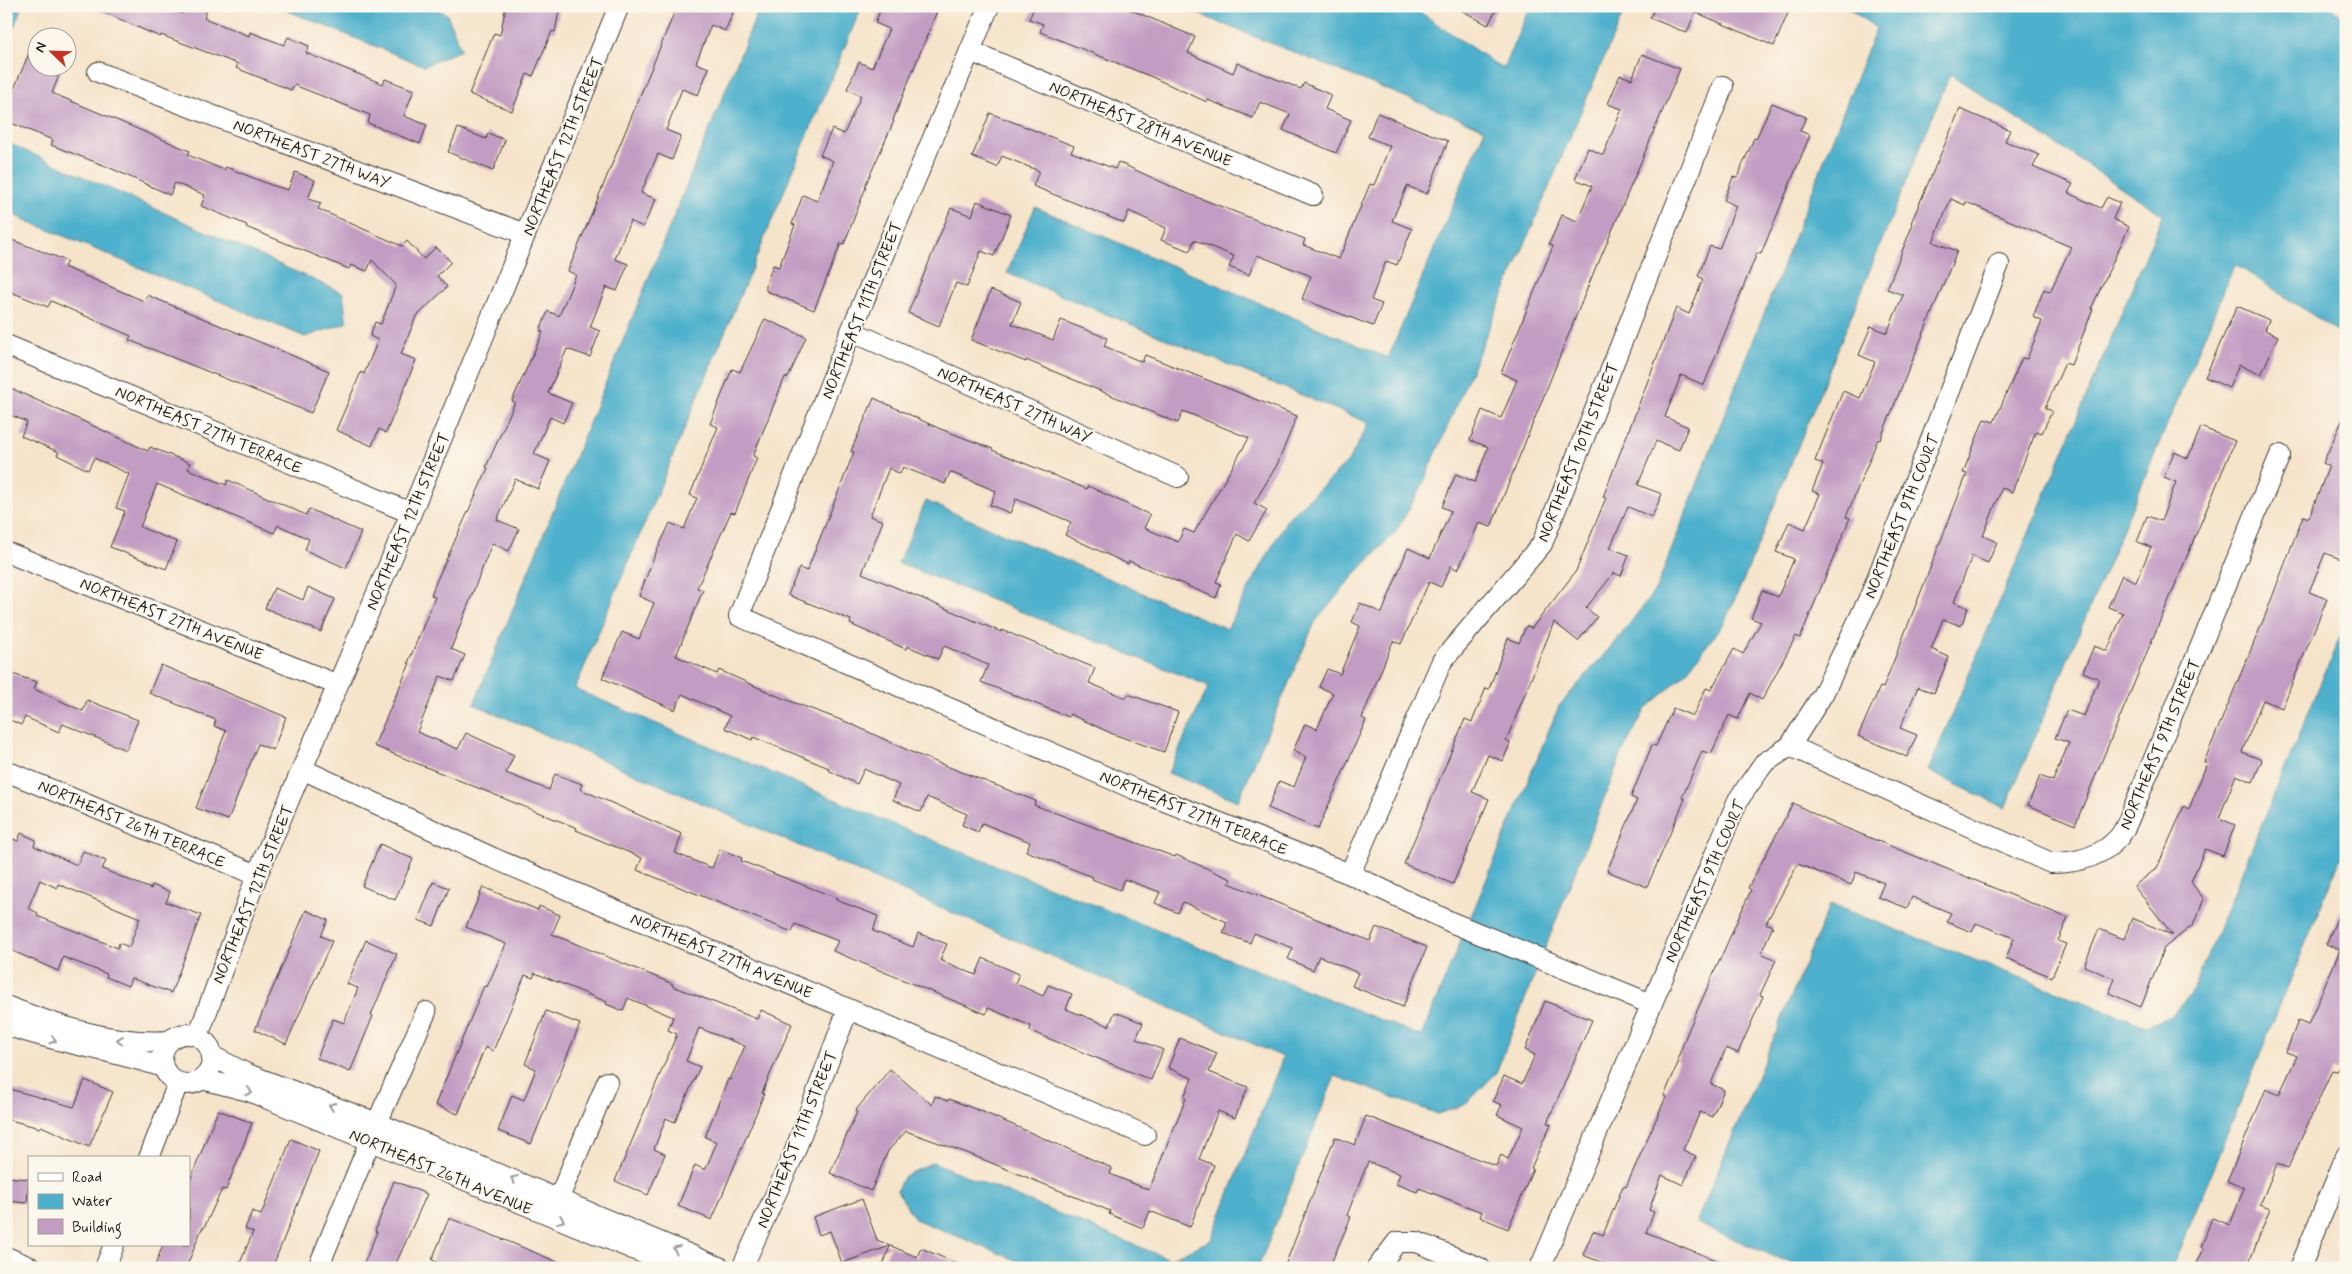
<svg xmlns="http://www.w3.org/2000/svg" width="2352" height="1274" font-family="Mynerve,sans-serif">
	<style>
		.water { fill: #4db0cc; stroke: #346674 }
		.building { fill: #c29cc3; fill-rule: evenodd }
		.lines { fill: none; stroke-linecap: round; stroke-linejoin: round }
		.minor-casing { stroke: #3d3a36; stroke-width: 22 }
		.minor { stroke: #fff; stroke-width: 20 }
		.oneway { stroke: #999 }
		.labels { text-anchor: middle; stroke-width: 4; stroke-linejoin: round; paint-order: stroke }
		.street-label { font-size: 16px; fill: #1c1c1c; stroke: #fbf7ec }
	</style>
	<rect width="100%" height="100%" fill="#fbf7ec"/>
	<filter id="ink" filterUnits="userSpaceOnUse"><feTurbulence type="fractalNoise" baseFrequency=".02" numOctaves="2"/><feDisplacementMap in="SourceGraphic" scale="10" xChannelSelector="R" yChannelSelector="G"/><feConvolveMatrix kernelMatrix="1 2 1 2 8 2 1 2 1" color-interpolation-filters="sRGB"/></filter>
	<filter id="wash" filterUnits="userSpaceOnUse"><feTurbulence type="fractalNoise" baseFrequency=".0096" numOctaves="4" result="noise"/><feDisplacementMap in="SourceGraphic" scale="20" xChannelSelector="R" yChannelSelector="G"/><feGaussianBlur stdDeviation="1.12" result="paint"/><feColorMatrix in="noise" values="0 0 0 0 0 0 0 0 0 0 0 0 0 0 0 0 0 1.4 0 .05"/><feComposite in="paint" operator="in"/></filter>
	<g filter="url(#wash)">
		<rect width="100%" height="100%" fill="#f6e4ca"/>
		<path class="water" d="M6 6H22L6 49Z
			M276 6H429L447 14 461 50 424 66Z
			M760 6H862L575 689 890 823 1421 1036 1559 706 1621 635 1656 589 1876 28 1845 6H2329L2346 18V337L2235 264 2005 808 1928 771 2163 215 1950 74 1744 579 1724 623 1685 674 1645 710 1622 753 1496 1073 1466 1104 1438 1114 1335 1076 1258 1268H1035L915 1219 897 1191 903 1177 933 1162 1169 1259 1211 1240 1283 1057 474 704Z
			M1178 6H1411L1503 69 1530 6H1626L1423 484 1395 533 1357 572 1315 622 1238 801 1168 773 1209 686 898 563 926 501 1227 629 1287 519 1348 462 1369 423 1007 273 1035 207 1388 358 1485 129Z
			M6 142 343 293 347 323 305 337 6 212Z
			M2346 622V845L2172 1268H1802L1696 1223 1830 904 2146 1026 2169 1017 2191 994Z"/>
		<g id="blocks">
			<path class="building" d="M90 6H165L182 14 185 6H208L204 18 249 36 250 32 284 45 288 37 309 46 306 53 383 84 385 79 414 90 404 116 427 125 420 144 368 123 370 115 294 85 291 90 236 68 238 64 161 35 160 37Z
				M506 6H560L555 32 552 31 533 76 527 74 512 111 469 94 494 33 500 35Z
				M677 6H736L725 31 711 25 696 63 709 68 698 95 682 89 666 130 681 136 672 160 658 154 641 193 656 199 643 227 630 221 615 259 628 264 617 291 606 287 590 327 600 331 590 357 567 349 548 393 572 403 563 423 550 417 534 454 550 461 538 489 515 479 497 520 519 529 509 551 492 543 451 649 465 655 454 681 440 676 417 732 458 749 466 733 514 755 506 773 549 790 555 774 582 784 580 789 682 834 675 853 712 868 720 849 742 858 741 861 837 898 836 900 878 916 873 931 913 947 918 933 947 944 940 960 976 975 983 958 1019 974 1015 983 1043 996 1048 985 1072 994 1066 1009 1109 1026 1115 1012 1143 1023 1136 1039 1163 1050 1151 1080 1030 1031 1031 1026 988 1008 986 1014 833 951 838 941 795 924 792 932 637 870 642 858 576 830 577 828 374 746 410 663H408L435 597 431 595 436 582 488 468 486 467 515 402 512 401 543 332 540 331 548 311 559 316 576 275 568 271Z
				M882 6H939L893 120 894 121 865 186 866 187 844 244 841 243 814 310 766 291V284L773 265 779 267 795 225 792 224 803 195 817 201 833 161 820 155 832 129 844 134 861 96 847 89 859 62 872 68 889 29 875 23Z
				M1035 6H1122L1195 37 1188 53 1233 73 1237 63 1301 89 1304 83 1331 95 1325 109 1351 120 1336 153 1283 130 1290 114 1260 102 1253 118 1208 100 1207 102 1152 77 1040 32 1043 24 1029 19Z
				M1454 6H1498L1488 25Z
				M1655 6H1791L1774 46 1695 12 1687 33 1650 18Z
				M37 34 38 68H62L52 93 190 151 188 155 224 170 226 167 271 185 288 190 295 172 315 180 308 199 321 203 318 209 402 246 407 241 424 259 436 247 451 262 437 276 447 287 416 317 401 354 416 360 386 433 379 429 372 446 336 430 361 372 364 374 378 340 370 336 375 322 381 324 396 285 372 260 367 271 351 265 349 269 246 227 247 225 201 206 205 195 175 183 170 195 108 167 51 145 53 140 6 121V108Z
				M1642 54 1680 69 1598 264H1597L1491 527 1479 523 1458 570 1451 566 1441 587 1429 582 1401 644 1393 641 1362 718 1366 720 1318 829 1268 808 1279 781 1294 787 1306 757 1293 751 1305 724 1317 729 1333 693 1319 687 1327 669 1340 674 1360 626 1352 622 1360 603 1382 613 1408 548 1430 558 1451 511 1442 507 1456 474 1475 482 1488 447 1470 440 1482 410 1501 418 1517 380 1501 373 1553 246 1549 244 1562 215 1577 221 1592 186 1575 179 1588 148 1603 155 1622 109 1608 104 1620 75 1632 79Z
				M1772 103 1806 117 1800 131 1810 135 1761 254 1757 253 1704 385 1681 375 1665 417 1688 427 1679 450 1656 441 1638 485 1662 494 1652 517 1628 507 1610 548 1629 555 1621 576 1614 573 1586 608 1597 617 1578 641 1554 622 1506 741 1510 743 1503 761 1488 755 1472 792 1489 799 1453 884 1404 864 1465 719 1472 722 1486 688 1489 689 1508 638 1519 643 1526 626 1532 628 1576 571 1606 498 1603 497 1676 308 1689 314 1703 279 1698 276 1710 246 1719 249 1736 206 1724 200 1733 177 1737 178 1754 138 1756 139Z
				M1960 109 2010 130 2005 141 2039 155 2033 167 2073 184 2068 193 2101 208 2107 197 2120 203 2113 219 2129 227 2091 309H2093L2071 365 2065 363 2045 408 2052 411 2042 433 2036 431 2012 492 2002 488 1983 536 1997 542 1988 563 1972 556 1954 602 1968 608 1961 626 1943 619 1931 649 1949 657 1934 693 1918 687 1900 728 1917 735 1907 757 1858 736 1880 687 1883 688 1915 607 1967 474 1963 473 1984 419 1994 422 2022 358 2027 359 2042 321 2033 317 2044 289 2050 292 2071 247 1966 202 1965 205 1951 199 1933 242 1957 251 1880 440 1878 439 1846 517 1850 518 1800 638 1796 636 1762 700 1750 693 1738 719 1729 715 1711 754 1702 751 1682 798 1685 799 1647 887 1607 871 1637 800 1631 797 1652 745 1656 746 1673 708 1693 716 1706 688 1711 690 1734 649 1743 654 1761 622 1751 618 1762 590 1778 597 1794 559 1776 552 1789 522 1805 529 1820 494 1812 491 1823 464 1815 461 1843 391 1860 398 1875 362 1859 355 1871 326 1887 333 1903 295 1887 289 1913 224 1911 223Z
				M990 113 1074 146 1071 152 1115 169 1118 162 1181 191 1305 239 1303 245 1339 259 1370 184 1374 185 1390 146 1368 137 1377 113 1448 141 1427 194 1407 186 1392 221 1412 229 1397 265 1386 261 1371 300 1382 304 1373 326 1302 299 1311 276 1257 255 1249 275 1229 267 1234 256 1194 240 1190 251 1161 240 1166 228 1129 211 1124 223 1033 186 1039 171 1002 156 997 167 972 157Z
				M458 128 486 139 488 133 505 140 493 171 448 152Z
				M977 201 1011 215 994 256 981 251 967 287 956 283 939 326 908 313 951 208 972 216Z
				M12 240 67 261 64 267 144 301 147 295 329 371 311 413 129 340 131 336 51 301 48 307 6 290V253Z
				M991 290 1021 302 1012 324 1053 340 1061 320 1107 338 1104 346 1142 362 1145 355 1297 416 1277 465 1254 503 1267 510 1249 541 1237 534 1216 582 1221 584 1216 598 1129 561 1128 564 1065 535 1071 522 1016 499 1010 513 990 505 996 491 950 472 945 484 903 467 900 474 889 468 870 516 883 521 862 573 1001 632 1002 630 1095 668 1089 683 1126 698 1128 694 1178 712 1164 752 1113 734 1070 714 1069 717 981 682 988 665 944 646 938 659 907 646 906 649 850 624 851 620 788 595 799 568 807 571 854 452 851 451 874 398 938 428 993 449 992 450 1087 489 1088 486 1150 515 1144 528 1178 542 1184 529 1194 533 1249 438 1183 411 1178 423 1026 360V362L971 340Z
				M2237 306 2269 320 2265 330 2278 336 2261 375 2239 365 2229 388 2205 377Z
				M765 319 806 337 788 378 785 377 753 456 757 458 735 513 731 512 697 588 703 590 676 656 717 674 719 670 782 698 849 723 918 755 1036 801 1034 805 1175 857 1176 855 1231 879 1229 883 1370 941 1376 927 1427 947 1403 1007 1352 986 1358 973 1319 956 1313 970 1288 959 1293 948 1254 933 1250 943 1223 933 1227 922 1183 902 1178 913 1155 903 1160 892 1124 879 1120 890 1092 879 1093 877 1026 851 1030 842 982 823 978 832 962 825 967 814 927 797 921 812 893 800 899 785 864 769 857 784 828 770 829 768 753 737 752 740 725 728 730 716 682 694 675 710 602 678 622 632 639 639 654 603 639 596 654 557 670 523 684 529 697 498 690 495 718 427 710 424 732 369 740 372Z
				M6 386 148 451 150 447 190 463 188 469 226 485 228 480 306 515 309 509 361 532 346 568 305 550 309 539 278 525 274 533 157 484 140 527 177 542 166 569 110 547 125 511 116 508 129 474 94 458 88 470 57 455 59 452 21 436 27 422 6 413Z
				M2346 412V561L2325 553 2309 592 2327 599 2282 708 2263 700 2242 752 2262 760 2253 782 2236 775 2219 818 2235 825 2223 856 2205 849 2191 882 2204 899 2193 925 2164 948 2141 1007 2109 993 2115 979 2084 966 2099 929 2124 939 2132 918 2173 935 2134 886 2157 868 2184 806 2189 809 2207 763 2204 762 2265 616 2303 516 2309 518 2329 466 2323 463Z
				M2201 427 2235 441 2075 825 2028 805 2040 776 2053 781 2069 743 2055 738 2067 710 2084 716 2099 679 2083 672 2094 646 2107 651 2123 613 2108 607 2122 575 2136 582 2151 547 2137 542 2147 516 2161 521 2176 482 2164 477 2174 452 2188 458Z
				M308 587 335 599 321 632 265 608 274 588 303 600Z
				M161 665 286 717 273 750 258 744 228 820 196 808 226 731 214 726 216 720 149 693Z
				M6 672 37 682 34 689 83 711 87 700 138 720 126 750 63 724 59 732 25 717 21 725 6 718Z
				M1793 803 1826 820 2068 918 2058 941 2066 944 2052 977 2006 958 2014 938 1976 923 1972 932 1947 922 1951 913 1912 897 1907 908 1878 897 1884 883 1856 872 1851 885 1798 864 1766 923 1773 926 1761 953 1776 960 1760 995 1763 996 1738 1053 1726 1048 1711 1084 1724 1090 1712 1117 1700 1112 1683 1150 1696 1156 1683 1185 1662 1175 1649 1210 1654 1212 1646 1232 1735 1268H1616L1583 1255 1593 1231 1603 1235 1623 1186 1626 1187 1666 1097 1664 1096 1679 1061 1677 1060 1688 1031 1751 890 1748 888Z
				M21 833 36 840 34 846 77 865 83 851 106 861 102 869 151 889 152 885 170 892 166 902 201 915 171 993 131 978 128 986 106 977 107 974 63 957 58 971 6 948V836L18 841ZM40 880 57 888 58 884 140 918 129 947 119 943 118 948 37 916 38 913 28 908Z
				M380 844 413 859 395 900 362 886Z
				M433 882 449 888 434 926 418 920Z
				M483 887 538 910 539 906 560 915 552 934 673 984 672 986 757 1019 761 1010 792 1024 762 1093 764 1094 712 1220 678 1206 695 1165 705 1170 717 1142 705 1137 728 1079 730 1080 745 1046 699 1028 686 1061 700 1067 675 1122 666 1118 654 1149 665 1154 648 1195 615 1181 677 1034 668 1030 673 1017 628 998 623 1011 606 1004 607 1002 535 973 533 978 525 975 493 1051 485 1047 458 1114 435 1105 484 986 487 987 506 944 466 927Z
				M2346 898V1049L2337 1071 2332 1070 2288 1168 2277 1164 2260 1205 2270 1209 2247 1268H2195L2204 1248 2201 1247 2212 1218 2230 1225 2244 1188 2227 1181 2266 1089 2279 1095 2297 1056 2286 1052 2298 1021 2308 1025 2340 950 2326 944Z
				M306 910 328 920 321 936 332 941 286 1044 255 1030Z
				M366 940 397 954 371 1015 373 1016 350 1072 317 1058 333 1019 344 1023 358 988 347 984Z
				M1545 1001 1592 1020 1547 1123 1551 1124 1531 1168 1533 1169 1508 1229 1480 1217 1482 1212 1419 1188 1417 1192 1396 1184 1400 1174 1368 1162 1347 1215 1351 1217 1329 1268H1284L1335 1137 1355 1145 1366 1116 1496 1166 1501 1155 1508 1159 1523 1127 1497 1115 1502 1105 1493 1101 1504 1076 1522 1084 1535 1055 1525 1050Z
				M546 1011 580 1024 531 1144 498 1131 512 1095 524 1100 536 1069 525 1064Z
				M1180 1038 1217 1053 1209 1072 1248 1087 1235 1118 1218 1111 1199 1159 1214 1165 1190 1227 1150 1211 1143 1228 1109 1214 1110 1211 967 1153 906 1131 888 1151 871 1191 830 1173 857 1112 855 1111 890 1069 932 1105 935 1096 948 1101 949 1099 983 1112 1112 1168 1110 1174 1149 1190 1186 1098 1184 1097 1192 1078 1168 1068Z
				M85 1080 113 1092 89 1147 41 1126 40 1128 6 1119V1088L74 1107Z
				M218 1110 252 1123 226 1190 222 1189 204 1228H202L186 1268H154L163 1245H189V1183Z
				M291 1139 319 1151 272 1268H238L253 1232 245 1229 252 1211 261 1215Z
				M6 1177 29 1179 27 1203 6 1201Z
				M394 1181 427 1194 394 1268H362L377 1232 375 1231Z
				M862 1199 877 1240 917 1257 921 1248 967 1268H882L890 1246 842 1263 830 1231 819 1235 813 1217Z
				M449 1218 512 1243 572 1268H452L432 1260Z"/>
		</g>
	</g>
	<g filter="url(#ink)">
		<use href="#blocks" fill-opacity="0" stroke="#3d3a36" stroke-width="1"/>
		<g class="lines">
			<g class="minor-casing">
				<path id="minor" d="M989 6 851 331 739 616 1134 789 1350 874 1453 923 1651 1004
					M970 51 1313 195
					M98 72 525 234
					M851 331 1178 477
					M6 345 411 513
					M6 552 338 685
					M1790 746 2051 863C2076 863 2102 857 2119 837 2127 828 2131 812 2136 802L2280 455
					M302 769 493 858 1145 1135
					M6 771 257 875
					M1350 874 1442 661 1542 544 1723 86
					M6 1006C58 1026 113 1045 169 1041
					M6 1025C58 1043 112 1050 163 1067
					M162 1059a25 25 0 1 1 50 0a25 25 0 1 1-50 0Z
					M198 1036 257 875 411 513 619 6
					M212 1056 245 1073 377 1123 721 1268
					M202 1079 249 1091 679 1268
					M377 1123 426 1012
					M149 1158 178 1083
					M559 1198 607 1082
					M6 1257 32 1268
					M105 1268 114 1245
					M318 1268 370 1141
					M742 1268 793 1156 848 1009
					M1377 1268 1397 1242H1417L1480 1268
					M1540 1268 1738 800 1764 763 1790 746 1823 694 1871 594 1999 264
					M2300 1268 2346 1156"/>
			</g>
			<use href="#minor" class="minor"/>
		</g>
		<defs><path id="oneway-chevron" d="M-2-3.5L2.5 0L-2 3.5" fill="none" stroke-width="1.6" stroke-linecap="round" stroke-linejoin="round" transform="scale(1.25)"/></defs>
		<g class="oneway">
			<use href="#oneway-chevron" transform="translate(53 1040) rotate(17)"/>
			<use href="#oneway-chevron" transform="translate(120 1040) rotate(-173)"/>
			<use href="#oneway-chevron" transform="translate(249 1092) rotate(19)"/>
			<use href="#oneway-chevron" transform="translate(332 1106) rotate(-160)"/>
			<use href="#oneway-chevron" transform="translate(514 1179) rotate(-158)"/>
			<use href="#oneway-chevron" transform="translate(561 1220) rotate(22)"/>
			<use href="#oneway-chevron" transform="translate(676 1249) rotate(-157)"/>
		</g>
	</g>
	<g class="labels">
		<g class="street-label">
			<text transform="translate(1141 123) rotate(23)" y="6">NORTHEAST 28TH AVENUE</text>
			<text transform="translate(562 146) rotate(-68)" y="6">NORTHEAST 12TH STREET</text>
			<text transform="translate(312 153) rotate(21)" y="6">NORTHEAST 27TH WAY</text>
			<text transform="translate(861 310) rotate(-68)" y="6">NORTHEAST 11TH STREET</text>
			<text transform="translate(1015 404) rotate(24)" y="6">NORTHEAST 27TH WAY</text>
			<text transform="translate(209 429) rotate(23)" y="6">NORTHEAST 27TH TERRACE</text>
			<text transform="translate(1577 452) rotate(-68)" y="6">NORTHEAST 10TH STREET</text>
			<text transform="translate(1901 516) rotate(-68)" y="6">NORTHEAST 9TH COURT</text>
			<text transform="translate(407 521) rotate(-67)" y="6">NORTHEAST 12TH STREET</text>
			<text transform="translate(172 618) rotate(22)" y="6">NORTHEAST 27TH AVENUE</text>
			<text transform="translate(2159 744) rotate(-67)" y="6">NORTHEAST 9TH STREET</text>
			<text transform="translate(1194 812) rotate(22)" y="6">NORTHEAST 27TH TERRACE</text>
			<text transform="translate(132 823) rotate(23)" y="6">NORTHEAST 26TH TERRACE</text>
			<text transform="translate(1704 881) rotate(-66)" y="6">NORTHEAST 9TH COURT</text>
			<text transform="translate(252 894) rotate(-68)" y="6">NORTHEAST 12TH STREET</text>
			<text transform="translate(722 955) rotate(23)" y="6">NORTHEAST 27TH AVENUE</text>
			<text transform="translate(796 1139) rotate(-68)" y="6">NORTHEAST 11TH STREET</text>
			<text transform="translate(441 1171) rotate(23)" y="6">NORTHEAST 26TH AVENUE</text>
		</g>
	</g>
	<rect width="2352" height="1274" fill="none" stroke="#fbf7ec" stroke-width="25"/>
	<rect x="28" y="1156" width="162" height="90" fill="#fbf7ec" stroke="#a29f99"/>
	<rect x="38" y="1173" width="25" height="8" fill="#ffffff" stroke="#a29f99"/>
	<text x="72" y="1182" font-size="15" fill="#1c1c1c">Road</text>
	<rect x="38" y="1194" width="25" height="15" fill="#4db0cc" stroke="#a29f99"/>
	<text x="72" y="1206" font-size="15" fill="#1c1c1c">Water</text>
	<rect x="38" y="1219" width="25" height="15" fill="#c29cc3" stroke="#a29f99"/>
	<text x="72" y="1232" font-size="15" fill="#1c1c1c">Building</text>
	<g transform="translate(52 52) rotate(293)"><circle r="24" fill="#fbf7ec" stroke="#a29f99"/>
	<path d="M0-4L9 19L0 12L-9 19Z" fill="#c8321e"/>
	<text y="-8" font-size="14" font-weight="bold" text-anchor="middle" fill="#1c1c1c">N</text>
	</g>
</svg>
